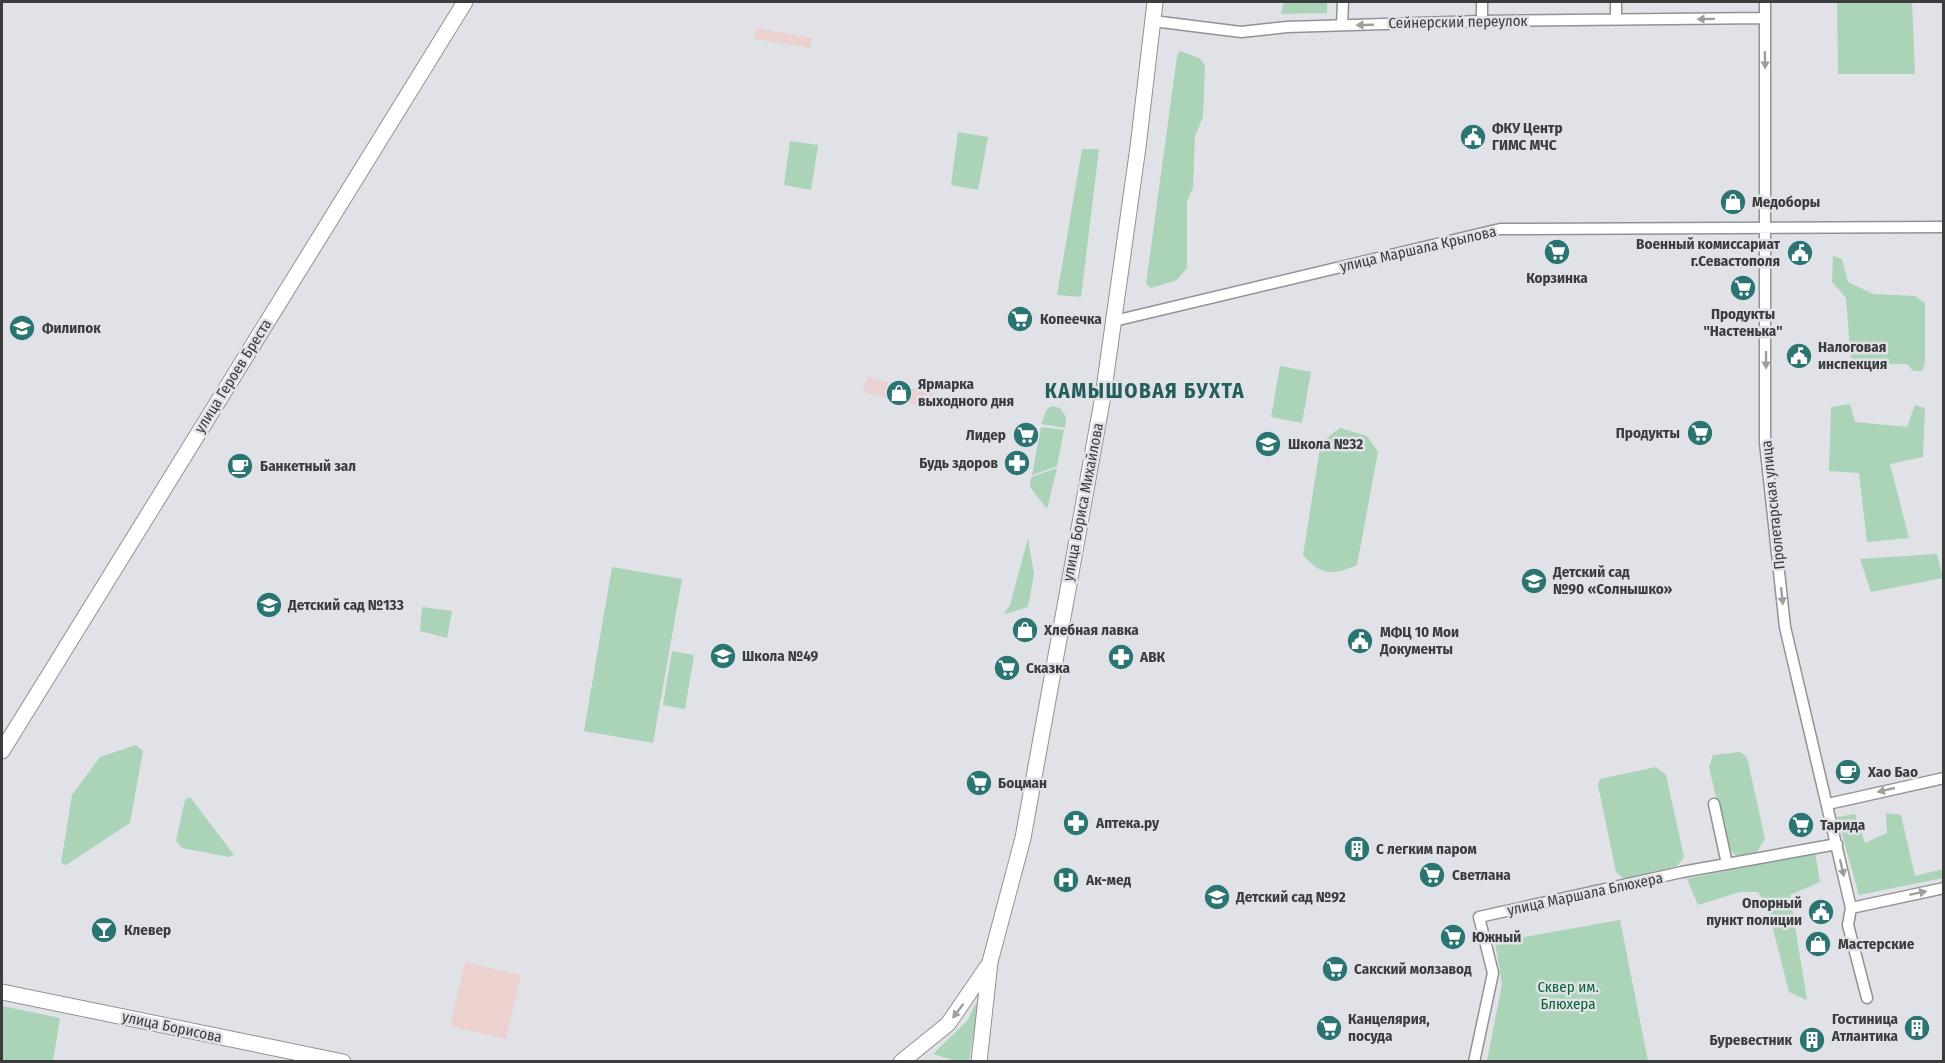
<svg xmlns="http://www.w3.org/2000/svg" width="1945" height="1063" font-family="'Fira Sans Condensed',sans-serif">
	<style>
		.commercial { fill: #ecd1d3 }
		.industrial { fill: #ecd2cf }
		.green { fill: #abd3b7 }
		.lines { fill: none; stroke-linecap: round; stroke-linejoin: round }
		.street-casing { stroke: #909296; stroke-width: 13 }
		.secondary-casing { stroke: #909296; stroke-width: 17 }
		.street { stroke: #fff; stroke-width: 10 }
		.secondary { stroke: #fff; stroke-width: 15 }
		.oneway { fill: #9d9e9e }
		.labels { text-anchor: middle; stroke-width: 5; stroke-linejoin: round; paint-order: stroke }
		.street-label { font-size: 15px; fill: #3b3c3d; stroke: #e0e2e7 }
		.poi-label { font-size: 15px; font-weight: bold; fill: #3b3c3d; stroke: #e0e2e7; text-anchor: start }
		.park-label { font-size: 15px; fill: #086336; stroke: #e0e2e7 }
		.district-label { font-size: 21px; font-weight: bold; letter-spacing: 1.5px; fill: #235d5c; stroke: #e0e2e7 }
	</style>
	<rect width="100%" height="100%" fill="#e0e2e7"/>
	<path class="commercial" d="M867 377 934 393 931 408 863 392Z"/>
	<path class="industrial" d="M756 28 812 38 810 48 754 39Z
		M465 962 521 975 506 1039 450 1026Z"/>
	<path class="green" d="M1284 2H1327V13L1281 14Z
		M1837 2H1912L1915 74H1838Z
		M1180 51 1199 58 1205 65 1203 117 1195 136 1193 188 1187 201V268L1177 280 1151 288 1146 284 1177 56Z
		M958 132 988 137 978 190 951 185Z
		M790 141 818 145 811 190 784 185Z
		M1082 149H1099L1081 297 1057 295Z
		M1833 256 1842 259 1848 282 1873 294 1915 296 1925 303V363L1922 371H1913L1907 364 1851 363 1846 298 1832 282Z
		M1280 366 1311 372 1302 423 1271 417Z
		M1850 404 1855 422 1907 427 1915 405 1925 408 1923 457 1890 464 1909 538 1867 542 1859 473 1829 471 1831 407Z
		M1052 406 1060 408 1066 417 1065 428 1041 424 1047 409Z
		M1041 427 1064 430 1057 466 1032 475Z
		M1340 428 1367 436 1378 452 1357 565C1331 576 1322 576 1303 555L1321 442Z
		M1057 468 1047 509 1030 487 1031 477Z
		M1028 538 1034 574 1028 607 1004 614 1010 605Z
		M1937 554 1943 578 1871 592 1860 559Z
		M612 567 682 579 653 743 584 731Z
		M422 607 452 611 447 638 420 631Z
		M672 651 694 655 685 709 663 705Z
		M136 745 143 751 130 823 66 865 61 863 72 795 100 757Z
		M1740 752 1747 757 1765 839 1756 853 1737 856 1728 849 1709 767 1713 755Z
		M1656 767 1666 775 1684 857 1677 866 1624 879 1616 872 1598 785 1600 779Z
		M190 797 234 855 229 857 182 848 176 841 185 800Z
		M1886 813 1901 815 1915 876 1943 869V878L1859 895 1837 817 1855 814 1865 843 1887 833Z
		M1815 852 1820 882 1790 895 1807 1000 1789 992 1768 909 1758 892H1740L1698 905 1687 879Z
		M1620 920 1648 1061H1487L1502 984 1495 942Z
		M980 996 969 1061H956L933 1054 967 1021Z
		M2 1006 60 1018 53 1061H2Z"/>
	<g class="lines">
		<g class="street-casing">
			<path id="street" d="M1482 2V21
				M1765 2V442L1785 627 1851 908 1848 925 1867 998
				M1616 20V2
				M1153 21 1241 32 1287 27 1482 21 1765 18
				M1342 25 1343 2
				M1114 321 1500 229 1944 227
				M1714 804 1727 864
				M1828 804 1944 778
				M1851 908 1944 888
				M1474 1062 1493 973 1479 917 1682 872 1837 844"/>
		</g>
		<g class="secondary-casing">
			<path id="secondary" d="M2 751 465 2
				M2 992 343 1062
				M901 1062 948 1024 987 967
				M979 1062 990 962 1023 838 1103 396 1138 147 1155 2"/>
		</g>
		<use href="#street" class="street"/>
		<use href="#secondary" class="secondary"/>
	</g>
	<defs><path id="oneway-solid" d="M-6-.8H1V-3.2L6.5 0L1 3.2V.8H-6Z" transform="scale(1.5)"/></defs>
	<g class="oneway">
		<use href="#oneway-solid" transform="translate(1706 19) rotate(179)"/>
		<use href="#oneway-solid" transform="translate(1365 25) rotate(178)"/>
		<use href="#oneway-solid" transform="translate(1765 60) rotate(89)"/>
		<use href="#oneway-solid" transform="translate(1766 360) rotate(90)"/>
		<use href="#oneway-solid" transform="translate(1782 596) rotate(84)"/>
		<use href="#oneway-solid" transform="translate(1886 790) rotate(167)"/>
		<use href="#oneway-solid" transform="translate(1842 868) rotate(77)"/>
		<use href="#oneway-solid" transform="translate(1918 893) rotate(-12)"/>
		<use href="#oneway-solid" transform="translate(958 1011) rotate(127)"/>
	</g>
	<defs>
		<g id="civic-disc" transform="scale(1.35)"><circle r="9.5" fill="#2a7472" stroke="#e0e2e7"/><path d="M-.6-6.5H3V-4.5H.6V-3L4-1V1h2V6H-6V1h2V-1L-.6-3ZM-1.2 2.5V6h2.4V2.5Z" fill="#fff"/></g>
		<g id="shop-disc" transform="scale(1.35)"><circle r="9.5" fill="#2a7472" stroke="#e0e2e7"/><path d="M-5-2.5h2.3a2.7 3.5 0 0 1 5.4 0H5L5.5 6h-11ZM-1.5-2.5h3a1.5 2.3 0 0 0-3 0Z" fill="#fff"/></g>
		<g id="supermarket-disc" transform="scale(1.35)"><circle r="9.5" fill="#2a7472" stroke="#e0e2e7"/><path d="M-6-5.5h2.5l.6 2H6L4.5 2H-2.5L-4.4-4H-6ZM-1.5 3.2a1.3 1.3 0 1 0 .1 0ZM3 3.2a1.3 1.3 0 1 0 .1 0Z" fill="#fff"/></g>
		<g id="school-disc" transform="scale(1.35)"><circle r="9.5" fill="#2a7472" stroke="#e0e2e7"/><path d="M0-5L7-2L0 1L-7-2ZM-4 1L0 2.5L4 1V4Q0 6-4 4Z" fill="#fff"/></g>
		<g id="pharmacy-disc" transform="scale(1.35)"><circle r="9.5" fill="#2a7472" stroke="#e0e2e7"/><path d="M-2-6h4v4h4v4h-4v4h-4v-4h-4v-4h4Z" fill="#fff"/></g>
		<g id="cafe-disc" transform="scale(1.35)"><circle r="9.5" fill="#2a7472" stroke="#e0e2e7"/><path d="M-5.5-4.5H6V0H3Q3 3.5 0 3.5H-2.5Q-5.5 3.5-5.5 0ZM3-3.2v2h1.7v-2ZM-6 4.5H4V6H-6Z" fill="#fff"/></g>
		<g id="building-disc" transform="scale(1.35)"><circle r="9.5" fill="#2a7472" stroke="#e0e2e7"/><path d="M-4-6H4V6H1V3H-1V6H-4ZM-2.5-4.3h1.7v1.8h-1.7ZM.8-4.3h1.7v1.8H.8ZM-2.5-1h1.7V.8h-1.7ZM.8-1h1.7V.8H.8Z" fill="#fff"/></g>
		<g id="hospital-disc" transform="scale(1.35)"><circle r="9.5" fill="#2a7472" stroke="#e0e2e7"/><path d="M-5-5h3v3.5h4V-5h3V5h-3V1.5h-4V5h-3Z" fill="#fff"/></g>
		<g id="bar-disc" transform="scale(1.35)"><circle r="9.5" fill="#2a7472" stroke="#e0e2e7"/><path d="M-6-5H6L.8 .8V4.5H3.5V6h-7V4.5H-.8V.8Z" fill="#fff"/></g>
	</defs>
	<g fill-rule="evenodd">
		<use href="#civic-disc" x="1473" y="137"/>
		<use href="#shop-disc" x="1733" y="202"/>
		<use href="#supermarket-disc" x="1557" y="252"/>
		<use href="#civic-disc" x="1800" y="253"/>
		<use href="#supermarket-disc" x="1743" y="288"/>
		<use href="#supermarket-disc" x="1020" y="319"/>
		<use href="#school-disc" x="22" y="328"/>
		<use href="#civic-disc" x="1799" y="356"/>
		<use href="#shop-disc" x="899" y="393"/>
		<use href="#supermarket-disc" x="1700" y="433"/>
		<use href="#supermarket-disc" x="1026" y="435"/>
		<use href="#school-disc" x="1268" y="444"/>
		<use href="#pharmacy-disc" x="1017" y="463"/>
		<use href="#cafe-disc" x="240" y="466"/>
		<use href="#school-disc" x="1534" y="581"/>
		<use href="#school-disc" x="269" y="605"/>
		<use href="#shop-disc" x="1025" y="630"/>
		<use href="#civic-disc" x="1360" y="641"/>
		<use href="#school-disc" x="723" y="656"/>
		<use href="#pharmacy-disc" x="1121" y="657"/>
		<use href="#supermarket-disc" x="1007" y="668"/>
		<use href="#cafe-disc" x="1848" y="772"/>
		<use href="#supermarket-disc" x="979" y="783"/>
		<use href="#pharmacy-disc" x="1076" y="823"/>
		<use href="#supermarket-disc" x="1801" y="825"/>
		<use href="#building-disc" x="1357" y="849"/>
		<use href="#supermarket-disc" x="1432" y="875"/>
		<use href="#hospital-disc" x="1066" y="880"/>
		<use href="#school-disc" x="1217" y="897"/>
		<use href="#civic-disc" x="1821" y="912"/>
		<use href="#bar-disc" x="104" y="930"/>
		<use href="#supermarket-disc" x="1453" y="937"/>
		<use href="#shop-disc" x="1818" y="944"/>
		<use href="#supermarket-disc" x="1335" y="969"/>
		<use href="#supermarket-disc" x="1329" y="1028"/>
		<use href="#building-disc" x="1917" y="1028"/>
		<use href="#building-disc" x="1812" y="1040"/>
	</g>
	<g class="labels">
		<g class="street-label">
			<text transform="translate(1458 22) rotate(-1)" y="5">Сейнерский переулок</text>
			<text transform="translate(1418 249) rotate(-13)" y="5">улица Маршала Крылова</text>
			<text transform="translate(233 376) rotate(-58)" y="5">улица Героев Бреста</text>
			<text transform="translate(1083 502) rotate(-79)" y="5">улица Бориса Михайлова</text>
			<text transform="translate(1773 505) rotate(-96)" y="5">Пролетарская улица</text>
			<text transform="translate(1585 894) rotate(-12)" y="5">улица Маршала Блюхера</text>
			<text transform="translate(172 1027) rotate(12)" y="5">улица Борисова</text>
		</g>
		<g class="poi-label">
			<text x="1492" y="133">ФКУ Центр<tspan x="1492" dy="17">ГИМС МЧС</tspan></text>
			<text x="1752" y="207">Медоборы</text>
			<text x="1780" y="249" text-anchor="end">Военный комиссариат<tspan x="1780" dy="17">г.Севастополя</tspan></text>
			<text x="1557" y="283" text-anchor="middle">Корзинка</text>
			<text x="1743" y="319" text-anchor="middle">Продукты<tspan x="1743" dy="17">"Настенька"</tspan></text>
			<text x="1040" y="324">Копеечка</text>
			<text x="42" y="333">Филипок</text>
			<text x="1818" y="352">Налоговая<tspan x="1818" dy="17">инспекция</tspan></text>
			<text x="918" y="389">Ярмарка<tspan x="918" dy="17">выходного дня</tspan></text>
			<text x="1680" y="438" text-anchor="end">Продукты</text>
			<text x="1006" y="440" text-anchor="end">Лидер</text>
			<text x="1288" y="449">Школа №32</text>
			<text x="998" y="468" text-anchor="end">Будь здоров</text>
			<text x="260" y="471">Банкетный зал</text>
			<text x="1553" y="577">Детский сад<tspan x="1553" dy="17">№90 «Солнышко»</tspan></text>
			<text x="288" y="610">Детский сад №133</text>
			<text x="1044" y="635">Хлебная лавка</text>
			<text x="1380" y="637">МФЦ 10 Мои<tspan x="1380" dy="17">Документы</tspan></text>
			<text x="742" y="661">Школа №49</text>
			<text x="1140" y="662">АВК</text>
			<text x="1026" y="673">Сказка</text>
			<text x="1868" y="777">Хао Бао</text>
			<text x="998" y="788">Боцман</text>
			<text x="1096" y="828">Аптека.ру</text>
			<text x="1820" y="830">Тарида</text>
			<text x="1376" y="854">С легким паром</text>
			<text x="1452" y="880">Светлана</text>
			<text x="1086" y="885">Ак-мед</text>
			<text x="1236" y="902">Детский сад №92</text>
			<text x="1802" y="908" text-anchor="end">Опорный<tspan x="1802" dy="17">пункт полиции</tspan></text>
			<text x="124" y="935">Клевер</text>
			<text x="1472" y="942">Южный</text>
			<text x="1838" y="949">Мастерские</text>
			<text x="1354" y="974">Сакский молзавод</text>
			<text x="1348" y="1024">Канцелярия,<tspan x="1348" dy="17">посуда</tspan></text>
			<text x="1898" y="1024" text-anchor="end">Гостиница<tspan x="1898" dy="17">Атлантика</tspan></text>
			<text x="1792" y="1045" text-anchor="end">Буревестник</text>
		</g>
		<g class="park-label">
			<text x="1568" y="992">Сквер им.<tspan x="1568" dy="17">Блюхера</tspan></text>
		</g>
		<g class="district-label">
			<text x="1145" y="398">КАМЫШОВАЯ БУХТА</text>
		</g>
	</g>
	<rect width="1945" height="1063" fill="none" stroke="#3b3c3d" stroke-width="6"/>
</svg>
